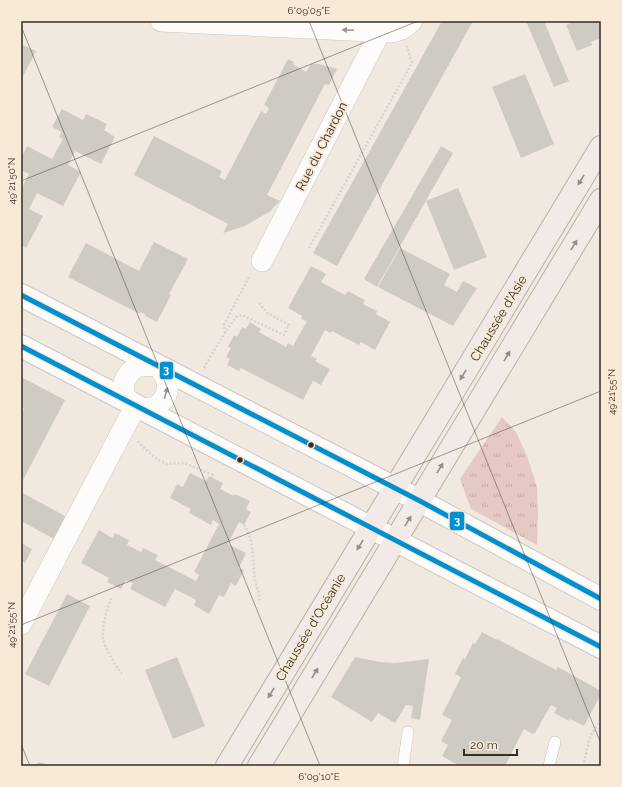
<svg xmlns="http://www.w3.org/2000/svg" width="622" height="787" font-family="Raleway,sans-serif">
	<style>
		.grass { fill: url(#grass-tufts) }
		.building { fill: #cfcbc3 }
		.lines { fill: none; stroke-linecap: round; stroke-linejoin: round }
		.lane-casing { stroke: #cdc6bf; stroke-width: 12 }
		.street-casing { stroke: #cdc6bf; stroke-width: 22 }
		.secondary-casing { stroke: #cdc6bf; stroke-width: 24 }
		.primary-casing { stroke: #bcaea6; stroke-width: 24 }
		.path { stroke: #d6d4d1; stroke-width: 2.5; stroke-dasharray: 2 2; stroke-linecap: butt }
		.lane { stroke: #fdfcfa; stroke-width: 11 }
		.street { stroke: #fdfcfa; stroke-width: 21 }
		.secondary { stroke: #fdfcfa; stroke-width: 22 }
		.primary { stroke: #f1eae6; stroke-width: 22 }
		.bus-1-casing { stroke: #f9ead8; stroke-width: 8 }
		.bus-1 { stroke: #008fd0; stroke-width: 5 }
		.oneway { fill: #989590 }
		.oneway2 { fill: #928c86 }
		.ticks { fill: none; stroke: #342e27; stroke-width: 1; stroke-opacity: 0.45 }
		.bus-dot { fill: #342e27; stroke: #f9ead8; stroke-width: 1.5 }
		.labels { text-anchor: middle; stroke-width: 4; stroke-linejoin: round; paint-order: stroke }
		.street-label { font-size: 13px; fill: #342e27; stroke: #f9ead8 }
		.line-badge { stroke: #f9ead8; stroke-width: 1.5 }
		.badge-label { font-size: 11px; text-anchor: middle; font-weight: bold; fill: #fff }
		.neatline { fill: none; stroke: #342e27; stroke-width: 1.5 }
		.ticks-label { font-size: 10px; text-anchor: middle; fill: #342e27 }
	</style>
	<defs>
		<pattern id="grass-tufts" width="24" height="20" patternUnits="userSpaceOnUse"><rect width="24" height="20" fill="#e5c9c5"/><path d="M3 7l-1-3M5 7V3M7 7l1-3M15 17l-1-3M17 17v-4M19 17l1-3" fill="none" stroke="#c5ada9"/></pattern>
	</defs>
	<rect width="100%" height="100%" fill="#f1e9e0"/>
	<path class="grass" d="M502 417 516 432 527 456 537 487 538 513 537 545 471 509 460 479Z"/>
	<path class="building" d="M442 21H473L337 266 313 253Z
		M526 21H544L569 81 554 87Z
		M575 21H601V38L591 42 592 45 577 51 566 25Z
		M21 44 36 51 21 80Z
		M288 59 294 62 293 64 306 72 311 64H319L337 69 329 85 325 84 267 195 280 201 269 212 245 226 223 233 228 224 134 175 154 136 222 171 219 177 225 180 261 111 266 114 269 108 264 105Z
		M525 74 554 144 521 158 492 87Z
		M62 109 83 120 86 114 107 124 104 130 115 137 101 164 75 151 68 165 81 172 63 206 37 193 29 209 43 216 26 248 21 245V189L29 174 21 170V158L27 146 52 159 63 139 59 137 62 132 52 127Z
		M441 146 453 153 377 287 364 279Z
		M458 188 487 257 454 270 426 201Z
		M154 242 188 259 169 294 171 295 157 322 145 316 146 315 141 312 140 314 68 277 86 243 139 271Z
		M400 248 450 274 444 285 457 292 463 281 477 288 453 326 378 287Z
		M311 266 326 274 321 282 345 295 348 291 365 300 363 304 377 311 376 314 390 322 375 350 361 342 359 345 332 331 330 333 325 330 311 356 317 359 315 361 330 369 321 385 313 381 303 400 241 368 239 371 227 365 230 359 226 357 231 348 228 347 234 335 237 337 242 327 246 329 250 322 261 329 259 332 286 347 288 343 293 346 307 321 301 319 302 316 288 308Z
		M21 377 65 400 21 484V414L24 409 21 407Z
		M190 473 206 481 209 476 223 483 220 489 234 496 235 494 250 501 246 509 251 512 244 525 239 522 228 544 246 553 239 568 244 570 236 586 231 583 224 597 219 595 209 614 194 605 196 600 175 589 165 607 130 589 133 583 126 580 121 589 107 582 109 578 81 563 99 530 112 538 115 533 129 540 127 545 141 552 143 548 158 555 155 560 196 581 199 575 194 572 219 524 213 520 211 525 189 513 191 509 170 498 177 484 183 487Z
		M21 492 65 516 54 539 21 521Z
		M21 543 32 549 25 563 21 560Z
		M67 594 90 606 49 686 25 674Z
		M482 632 497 640V639L556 670 558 667 601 691V694L584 726 570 719 569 721 554 713 557 708 551 705 535 733 532 734 524 729 505 766H457L458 765 442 756 448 745 441 741 452 720 442 715 461 677 455 674 463 658 465 659 473 643 475 644Z
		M177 657 205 726 173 739 145 670Z
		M355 657 380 662 395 663 429 659 420 720 411 718 413 706 406 705 395 723 378 713 372 722 331 697Z
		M38 762 46 764 45 766H37Z"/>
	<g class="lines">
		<g class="lane-casing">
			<path id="lane" d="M403 766 408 732
				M549 766 555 742"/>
		</g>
		<g class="street-casing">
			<path id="street" d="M161 21 392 32 402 29 412 21
				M262 261 380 32
				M129 401C127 399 125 396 124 393 121 381 130 368 141 366 147 365 152 366 158 366 161 371 166 376 167 382 170 397 158 410 143 409
				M21 624 136 405"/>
		</g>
		<g class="secondary-casing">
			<path id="secondary" d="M21 295 420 501 601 599
				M21 346 601 647"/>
		</g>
		<g class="primary-casing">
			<path id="primary" d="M227 766 601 147
				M259 766 601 200"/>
		</g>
		<path class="path" d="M309 248 412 63 407 46
			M225 333 224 325 250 275
			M204 368C214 350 224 334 236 317L242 315 284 335 289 325 266 312 258 301
			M138 441 142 446 158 460 167 464 184 463 213 475 212 478
			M244 525C255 540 252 562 255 581 257 589 260 594 259 603
			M111 598C107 611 102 625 103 638 105 649 116 667 123 675
			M583 766 590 737 601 718"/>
		<use href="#lane" class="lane"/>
		<use href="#street" class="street"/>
		<use href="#secondary" class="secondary"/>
		<use href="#primary" class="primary"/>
		<g class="bus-1-casing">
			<path id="bus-1" d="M21 295 420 501 601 599
				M21 346 601 647"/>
		</g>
		<use href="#bus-1" class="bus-1"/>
	</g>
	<defs><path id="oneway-solid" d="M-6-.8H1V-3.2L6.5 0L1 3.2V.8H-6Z"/></defs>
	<g class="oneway">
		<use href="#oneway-solid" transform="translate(348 30) rotate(-177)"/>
		<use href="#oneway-solid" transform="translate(166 393) rotate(-74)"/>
	</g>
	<g class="oneway2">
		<use href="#oneway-solid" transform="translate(581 180) rotate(121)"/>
		<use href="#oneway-solid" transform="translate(574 245) rotate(-59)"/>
		<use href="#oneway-solid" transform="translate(507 356) rotate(-59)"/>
		<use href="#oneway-solid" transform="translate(463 375) rotate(121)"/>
		<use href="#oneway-solid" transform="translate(440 468) rotate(-59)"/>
		<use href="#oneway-solid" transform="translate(408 521) rotate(-58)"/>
		<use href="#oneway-solid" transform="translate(360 545) rotate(122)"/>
		<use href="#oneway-solid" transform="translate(315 673) rotate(-59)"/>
		<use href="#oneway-solid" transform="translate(271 693) rotate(121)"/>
	</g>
	<path class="ticks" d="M309 21 601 744M599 21 601 26M21 26 320 766M21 181 418 21M21 625 601 391M21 744 30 766"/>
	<g class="bus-dot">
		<circle cx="311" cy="445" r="3.5"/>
		<circle cx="240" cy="460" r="3.5"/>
	</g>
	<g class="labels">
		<g class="street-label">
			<text transform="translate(321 146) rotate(-63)" y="5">Rue du Chardon</text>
			<text transform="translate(498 318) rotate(-59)" y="5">Chaussée d'Asie</text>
			<text transform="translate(310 627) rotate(-59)" y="5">Chaussée d'Océanie</text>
		</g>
	</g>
	<g class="line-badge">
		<rect x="159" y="361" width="15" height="19" rx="4" fill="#008fd0"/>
		<rect x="449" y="511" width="16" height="20" rx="4" fill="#008fd0"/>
	</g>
	<g class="badge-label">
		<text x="166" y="374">3</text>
		<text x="457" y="525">3</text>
	</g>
	<rect width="622" height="787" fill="none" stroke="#f9ead8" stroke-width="44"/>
	<path d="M464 749v6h53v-6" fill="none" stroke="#342e27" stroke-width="2"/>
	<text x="470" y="749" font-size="12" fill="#342e27" stroke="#f9ead8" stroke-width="3" paint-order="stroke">20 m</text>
	<rect x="22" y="22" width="578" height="743" class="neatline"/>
	<g class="ticks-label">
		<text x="309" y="14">6°09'05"E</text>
		<text transform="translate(11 181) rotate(-90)" y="4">49°21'50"N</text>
		<text transform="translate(611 392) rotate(-90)" y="4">49°21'55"N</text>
		<text transform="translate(11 625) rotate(-90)" y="4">49°21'55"N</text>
		<text x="319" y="780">6°09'10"E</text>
	</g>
</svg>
